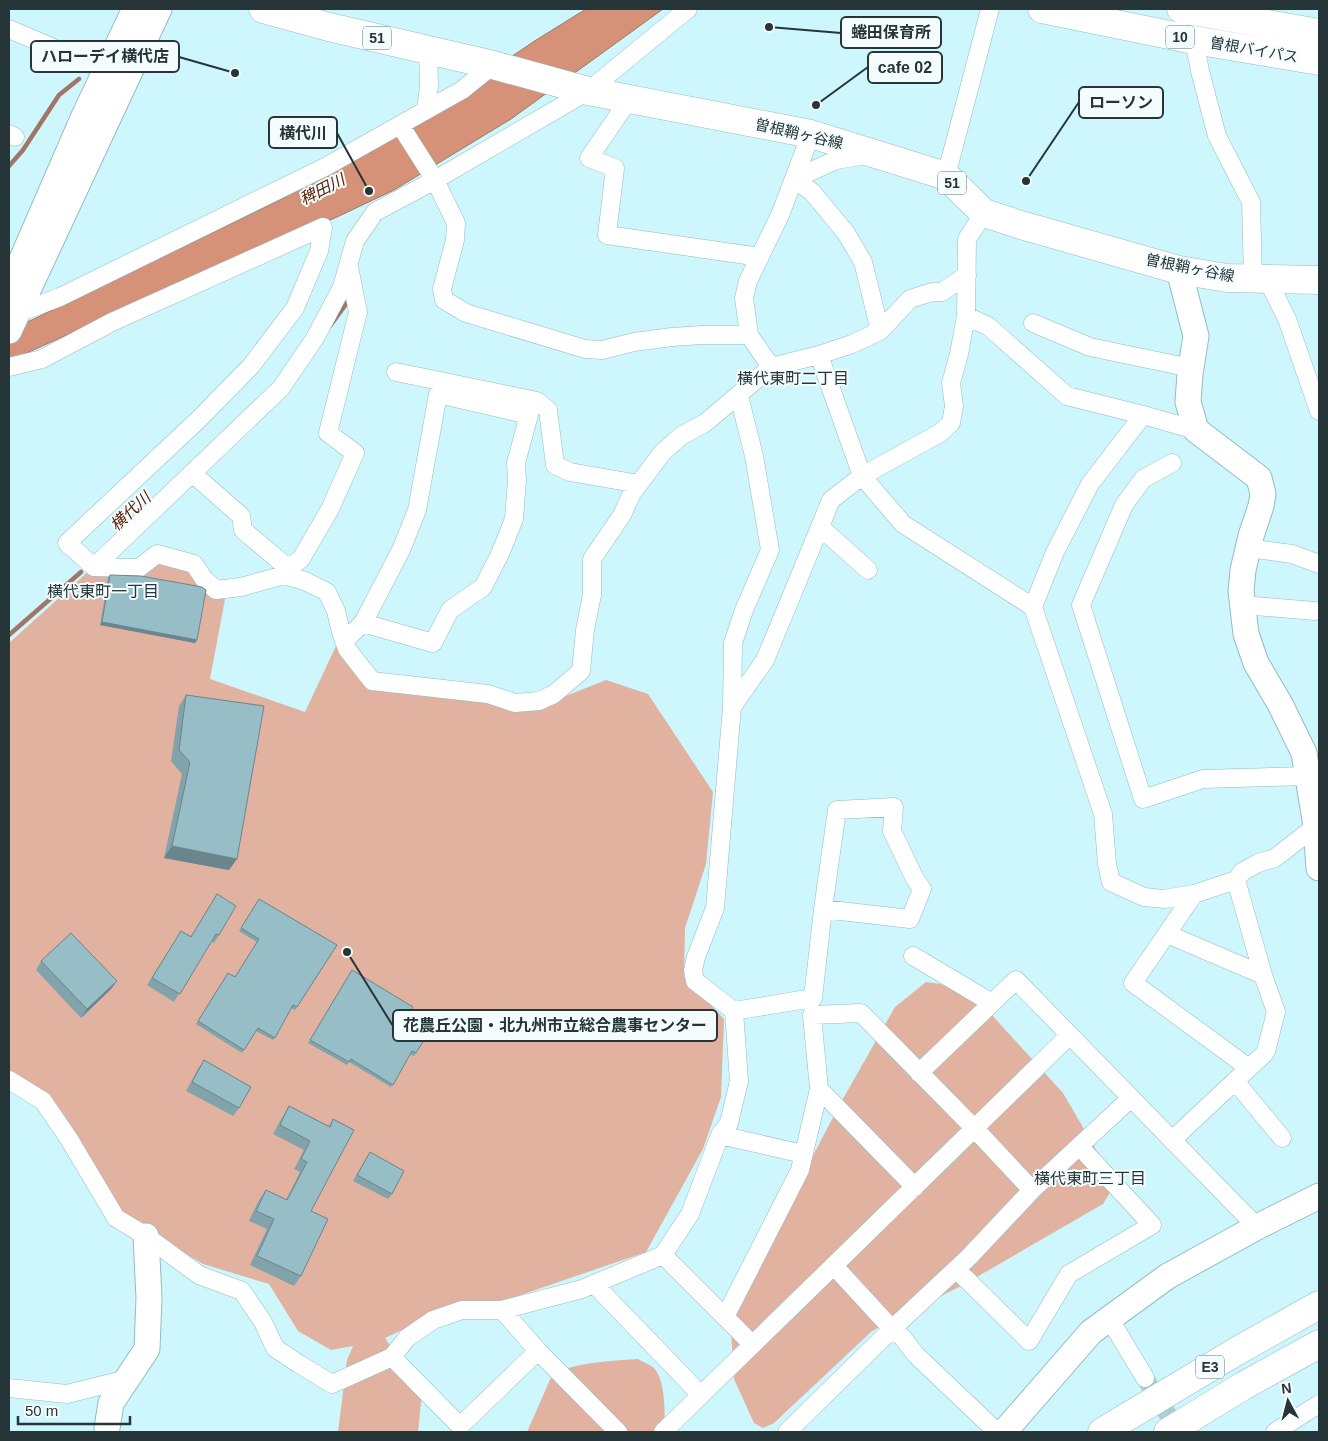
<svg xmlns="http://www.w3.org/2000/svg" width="1328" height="1441" font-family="Helvetica,'Noto Sans JP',sans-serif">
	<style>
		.green { fill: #e2b2a0 }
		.water { fill: #d69279; stroke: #a17666 }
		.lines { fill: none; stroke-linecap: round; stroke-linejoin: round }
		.stream { stroke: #a17666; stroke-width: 4.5 }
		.street-tunnel { stroke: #abcfd6; stroke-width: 18; stroke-dasharray: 18 9; stroke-linecap: butt }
		.street-casing { stroke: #94bbc3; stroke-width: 19 }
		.secondary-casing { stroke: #94bbc3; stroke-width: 27 }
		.primary-casing { stroke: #94bbc3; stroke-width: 29 }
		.highway-casing { stroke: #94bbc3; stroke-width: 29 }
		.street { stroke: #fff; stroke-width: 18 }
		.secondary { stroke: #fff; stroke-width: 25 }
		.primary { stroke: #fff; stroke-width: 28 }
		.highway { stroke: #fff; stroke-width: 28 }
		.wall { fill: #82a3aa }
		.shaded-wall { fill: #6a858b }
		.building { fill: #97bec6; stroke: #6a858b }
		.labels { text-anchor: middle; stroke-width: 4; stroke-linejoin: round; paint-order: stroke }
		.shield { fill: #f4fcfe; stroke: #637173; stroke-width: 1 }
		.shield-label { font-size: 14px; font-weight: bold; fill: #253538 }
		.street-label { font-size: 15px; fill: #253538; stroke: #f4fcfe }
		.water-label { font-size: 16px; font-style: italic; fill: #5c2004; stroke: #f4fcfe }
		.neighbourhood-label { font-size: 16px; fill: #253538; stroke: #f4fcfe }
		.leader { fill: none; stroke: #253538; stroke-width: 2 }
		.callout-dot { fill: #253538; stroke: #f4fcfe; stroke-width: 2 }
		.callout { fill: #f4fcfe; stroke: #253538; stroke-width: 2 }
		.callout-label { font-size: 16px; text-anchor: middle; font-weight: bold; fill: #253538 }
	</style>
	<rect width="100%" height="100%" fill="#cdf6fd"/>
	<path class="green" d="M156 559 191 567 200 580 225 599 210 679 305 712 336 646 366 683 546 704 606 680 648 694 713 792 706 864 685 928 684 977 724 1019 721 1097 703 1149 646 1252 509 1299 447 1309 385 1338 422 1393 418 1432H338L347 1360 353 1346 331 1350 298 1331 269 1284 203 1264 120 1215 44 1099 9 1076V643L90 570Z
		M926 982 941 984 980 1002 1063 1093 1095 1148 1110 1183 1109 1194 1103 1204 963 1285 872 1331 774 1423 763 1428 754 1423 734 1379 731 1330 743 1289 839 1106 895 1007Z
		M638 1359C643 1362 651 1365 655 1369 666 1384 665 1415 664 1432H527L553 1373C581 1362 608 1361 638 1359Z"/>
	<path class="water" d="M586 9H663L511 119 394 190 337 217 197 276 9 361V331L278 201 372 151 533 42Z"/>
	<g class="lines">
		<path class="stream" d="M9 166 23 150 59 95 79 79
			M330 326 349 300
			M9 635 81 572"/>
		<path class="street-tunnel" d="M1145 1378 1179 1432"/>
		<g class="street-casing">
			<path id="street" d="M9 29 105 70
				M1194 40 1200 71 1217 136 1251 202 1253 279
				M630 98 589 158 615 168 607 235 760 257
				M426 110 429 86 428 50
				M400 125 435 180 456 223 455 240 442 289 444 300 466 313 585 349 602 350 634 342 672 337 702 335H749
				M9 134 15 137
				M946 176 990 9
				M794 179 812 192 846 233 863 262 880 331
				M794 179 836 160 866 155
				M1267 279 1287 319 1319 411
				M13 315 60 297 325 167 462 90 493 65
				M966 316 988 326 1067 396 1143 415
				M1033 323 1090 347 1191 368
				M819 355 862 476 903 524 1033 607
				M9 367 42 359 112 322 323 227 319 251 295 308 251 366 198 420 67 543 94 567 281 388 315 338 342 287 355 241 375 212 435 180 588 91 688 9
				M771 367 749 335 744 298 748 281 780 215 811 134
				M396 372 537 401 548 410 555 465 570 472 639 484
				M1196 430 1143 415 1090 484 1055 552 1033 607 1103 814 1107 864 1111 882 1144 897 1164 899 1194 894 1236 880 1242 872 1258 863 1275 858 1316 826H1319
				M1172 463 1143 479 1124 505 1081 605 1143 799 1203 779 1308 776
				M192 473 241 516 243 530 288 568 284 575
				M820 527 868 570
				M1248 548 1292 554 1319 564
				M94 567 139 568 157 554 194 564 204 579 216 590 241 587 284 575 305 581 327 592 336 611 341 632 347 649 372 681 488 694 515 703 539 701 554 694 581 671 585 630 592 595V559L622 515 632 493 662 453 681 436 705 423 771 367 819 355 852 344 880 331 910 299 932 292H942L967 275
				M288 568 301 559 330 509 355 453 328 433 358 312 349 267
				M1243 605 1315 611
				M344 641 363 623 433 643 450 610 483 587 500 554 514 519 517 480 516 463 529 415 438 394 417 510 401 550 363 623
				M732 707 765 660 831 500 862 476 940 433 951 423 954 406 951 383 959 354 966 316 967 239 984 213
				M1194 894 1133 983 1249 1068
				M1167 934 1263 975
				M913 956 992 1003
				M734 1011 813 998 823 909 910 919 922 889 915 879 892 831 894 807 837 810 823 909
				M919 1073 1016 980 1257 1227
				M9 1080 43 1101 69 1139 116 1218 146 1236 199 1275 242 1291 263 1322 275 1348 299 1364 332 1384 392 1357 407 1338 433 1320 462 1310H502L582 1289 663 1255 690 1214 720 1135 729 1123 739 1081 734 1011 695 981 693 970 696 957 715 908 732 707 733 643 744 610 770 550 754 456 739 396
				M1235 1081 1282 1138
				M819 1089 812 1015 861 1013 975 1129 1032 1190
				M720 1135 803 1154
				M1172 1140 1264 1054 1266 1051 1276 1012 1263 975 1236 880
				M663 1255 752 1344
				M834 1266 892 1329 902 1337 916 1355 997 1432
				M956 1269 1029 1341 1069 1274 1152 1225 1079 1146
				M594 1284 701 1395
				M502 1310 538 1351
				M725 1317 800 1170 819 1089 915 1187
				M1109 1318 1145 1378
				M392 1357 460 1426 538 1351 618 1432
				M9 1388 67 1394 127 1379
				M663 1432 1070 1035
				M787 1432 892 1329 969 1257 1032 1190 1131 1098
				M1275 1432 1319 1404"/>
		</g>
		<g class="secondary-casing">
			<path id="secondary" d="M1179 270 1196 336 1190 374 1188 402 1196 430 1259 478 1263 494 1261 506 1251 536 1243 570 1241 591 1246 634 1256 663 1280 704 1304 753 1316 826 1319 868
				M9 289 84 116 135 9
				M9 331 159 9
				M107 1428 111 1403 147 1349 149 1298 146 1236
				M1004 1432 1091 1332 1168 1276 1257 1227 1319 1196"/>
		</g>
		<g class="primary-casing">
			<path id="primary" d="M263 9 329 27 493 65 588 91 811 134 946 176 984 213 1021 225 1179 270 1227 278 1319 280"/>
		</g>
		<g class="highway-casing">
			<path id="highway" d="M1042 9 1194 40 1319 61
				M1181 9 1319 33
				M1102 1432 1237 1351 1319 1305
				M1168 1432 1243 1386 1319 1344"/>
		</g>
		<use href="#street" class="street"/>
		<use href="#secondary" class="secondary"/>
		<use href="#primary" class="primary"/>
		<use href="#highway" class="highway"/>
	</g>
	<path class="wall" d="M110 575 197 640 195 643 100 625 108 578Z
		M186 695 229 870 164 858 182 774 171 761 179 706Z
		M217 894 219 935 214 943 211 941 174 1002 147 985 181 931 191 936Z
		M259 899 337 945 295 1010 291 1008 273 1040 256 1031 242 1053 196 1024 228 973 235 977 257 942 239 931Z
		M41 961 117 981 111 989 81 1018 36 970Z
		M352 970 411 1010 434 1024 414 1056 410 1054 391 1087 349 1062 347 1065 308 1043Z
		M204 1060 239 1108 233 1116 186 1091 198 1069Z
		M289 1106 329 1126 333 1119 311 1211 301 1276 294 1286 250 1265 267 1229 249 1221 259 1200 266 1190 286 1200 300 1172 294 1169 304 1150 273 1134 283 1116Z
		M370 1152 392 1194 388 1199 353 1181Z"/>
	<path class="shaded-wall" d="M102 622 197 640 195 643 100 625Z
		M172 846 237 859 229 870 164 858Z
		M117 981 111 989 81 1018 87 1009Z"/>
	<path class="building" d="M110 575 141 576 202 587 206 590 197 640 102 622Z
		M186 695 264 706 237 859 172 846 190 762 179 750Z
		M217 894 236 906 219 935 216 934 180 994 152 978 181 931 191 937Z
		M259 899 337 945 297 1007 293 1005 275 1038 258 1028 244 1050 198 1021 228 973 235 977 259 939 241 928Z
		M71 933 117 981 87 1009 41 961Z
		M352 970 413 1007 411 1010 434 1024 416 1053 412 1051 393 1085 351 1059 349 1062 310 1040Z
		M204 1060 251 1087 239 1108 192 1082Z
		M289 1106 330 1127 333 1119 354 1130 311 1211 328 1219 301 1276 257 1256 274 1219 256 1211 266 1190 287 1200 307 1162 301 1159 310 1141 280 1125Z
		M370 1152 404 1171 392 1194 357 1175Z"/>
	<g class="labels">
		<g class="shield">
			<rect x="1166" y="25.5" width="28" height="23" rx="4"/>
			<rect x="363" y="26.5" width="28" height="23" rx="4"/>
			<rect x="938" y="171.5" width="28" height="23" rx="4"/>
			<rect x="1196" y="1355.5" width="28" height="23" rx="4"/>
		</g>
		<g class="shield-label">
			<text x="1180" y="42">10</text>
			<text x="377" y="43">51</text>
			<text x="952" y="188">51</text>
			<text x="1210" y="1372">E3</text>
		</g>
		<g class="street-label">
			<text transform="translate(1254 50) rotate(10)" y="5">曽根バイパス</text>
			<text transform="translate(799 134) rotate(13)" y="5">曽根鞘ヶ谷線</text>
			<text transform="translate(1190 268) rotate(11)" y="5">曽根鞘ヶ谷線</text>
		</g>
		<g class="water-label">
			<text transform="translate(322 189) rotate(-27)" y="6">稗田川</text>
			<text transform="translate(130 511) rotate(-43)" y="6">横代川</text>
		</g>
		<g class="neighbourhood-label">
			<text x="793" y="384">横代東町二丁目</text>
			<text x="103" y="597">横代東町一丁目</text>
			<text x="1090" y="1184">横代東町三丁目</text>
		</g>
	</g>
	<path class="leader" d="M769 27L841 33M235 73L179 57M816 105L868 67M1026 181L1079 102M369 191L337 133M347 952L393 1026"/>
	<g class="callout-dot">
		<circle cx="769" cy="27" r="5"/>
		<circle cx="235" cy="73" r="5"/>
		<circle cx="816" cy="105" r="5"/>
		<circle cx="1026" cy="181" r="5"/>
		<circle cx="369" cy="191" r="5"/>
		<circle cx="347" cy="952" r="5"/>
	</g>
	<g class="callout">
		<rect x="841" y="17" width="100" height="31" rx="5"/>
		<rect x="31" y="41" width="148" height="31" rx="5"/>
		<rect x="868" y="52" width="74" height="31" rx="5"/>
		<rect x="1079" y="87" width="84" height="31" rx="5"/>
		<rect x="269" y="117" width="68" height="31" rx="5"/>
		<rect x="393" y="1010" width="324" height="31" rx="5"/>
	</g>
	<g class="callout-label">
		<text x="891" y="38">蜷田保育所</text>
		<text x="105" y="62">ハローデイ横代店</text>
		<text x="905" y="73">cafe 02</text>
		<text x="1121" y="108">ローソン</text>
		<text x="303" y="139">横代川</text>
		<text x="555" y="1031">花農丘公園・北九州市立総合農事センター</text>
	</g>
	<rect width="1328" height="1441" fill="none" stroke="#253538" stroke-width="20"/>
	<g transform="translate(1288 1401) rotate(353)" stroke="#f4fcfe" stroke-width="4" paint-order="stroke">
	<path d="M0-4L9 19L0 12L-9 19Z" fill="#253538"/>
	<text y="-8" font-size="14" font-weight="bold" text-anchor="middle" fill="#253538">N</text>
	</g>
	<path d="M18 1416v8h112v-8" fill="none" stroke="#253538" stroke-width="2.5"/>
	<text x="25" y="1416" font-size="15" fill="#253538" stroke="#f4fcfe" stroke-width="4" paint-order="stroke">50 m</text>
</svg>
